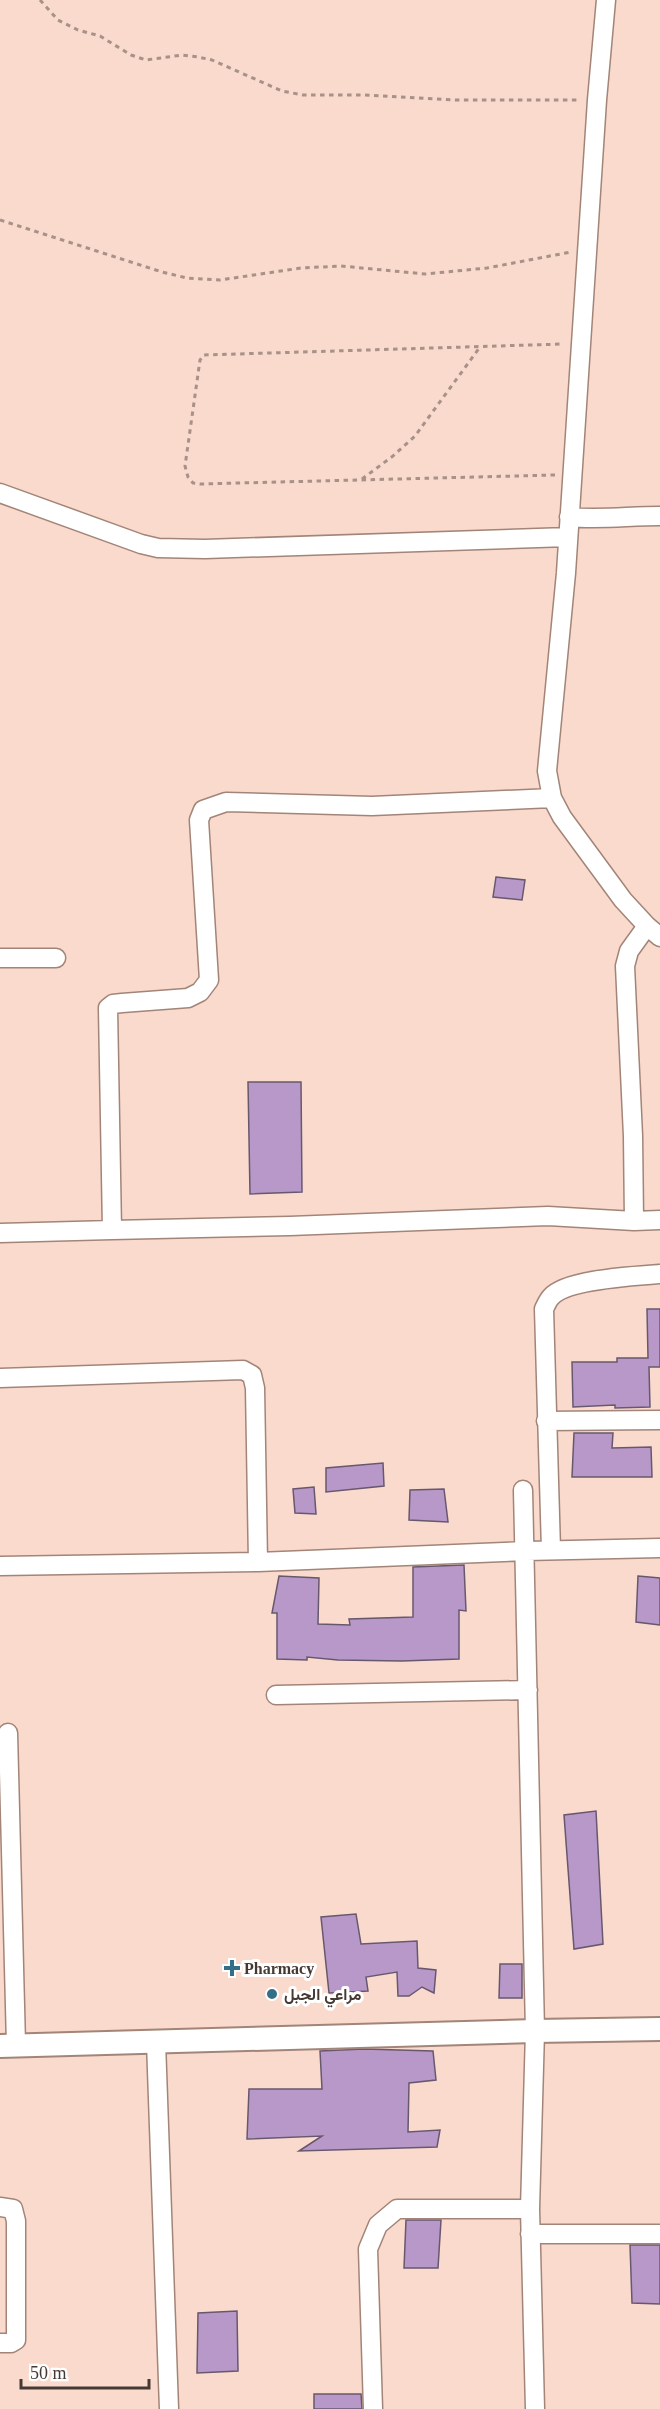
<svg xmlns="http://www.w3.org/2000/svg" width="660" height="2409" font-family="'Times New Roman',Vazirmatn,serif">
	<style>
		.building { fill: #b898c8; stroke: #67586e; stroke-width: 1.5 }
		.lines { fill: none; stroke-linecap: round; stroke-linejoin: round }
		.minor-casing { stroke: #a28578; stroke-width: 21 }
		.tertiary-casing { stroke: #a28578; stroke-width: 26 }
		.path { stroke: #a89288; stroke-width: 3; stroke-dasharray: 4.5 4.5; stroke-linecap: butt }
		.minor { stroke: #fff; stroke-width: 18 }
		.tertiary { stroke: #fff; stroke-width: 22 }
		.poi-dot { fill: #336f86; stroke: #fff; stroke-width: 2 }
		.labels { text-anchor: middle; stroke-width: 6; stroke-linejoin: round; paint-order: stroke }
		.poi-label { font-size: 16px; font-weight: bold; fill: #463934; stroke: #fff; text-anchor: start }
	</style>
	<rect width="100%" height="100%" fill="#f9dacc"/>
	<path class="building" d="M496 877 525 880 522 900 493 897Z
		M248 1082H301L302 1192 250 1194Z
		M647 1309H660V1367H649L650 1407 615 1408V1405L573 1407 572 1362H617V1358H648Z
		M574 1433H613L612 1448 651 1447 652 1477H572Z
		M383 1463 384 1486 326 1492V1468Z
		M314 1487 316 1514 295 1513 293 1489Z
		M444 1489 448 1522 409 1520 410 1490Z
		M464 1565 466 1611 459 1610V1659L402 1661 338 1660 307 1657V1660L277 1659V1613H272L279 1576 319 1578 318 1624 350 1625 349 1619 413 1617V1567Z
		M638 1576 660 1578V1625L636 1622Z
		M596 1811 603 1944 574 1949 564 1815Z
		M356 1914 361 1944 417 1941 418 1968 436 1970 434 1993 422 1987 409 1996H398L397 1972 366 1977 368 1991 329 1993 321 1917Z
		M500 1964H522V1998H499Z
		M364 2049 433 2051 436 2080 409 2083 408 2132 440 2130 437 2147 299 2151 322 2136 247 2139 249 2089H322L320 2051Z
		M406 2220H441L438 2268H404Z
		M630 2245H660V2304L632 2303Z
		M237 2311 238 2371 197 2373 198 2313Z
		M314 2394H361L362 2409H314Z"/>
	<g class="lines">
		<g class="minor-casing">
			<path id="minor" d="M606 0 597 100 566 573 547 771 552 798 562 817 623 900 647 926 660 937
				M0 493 141 544 158 548 205 549 568 537
				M569 517C599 520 629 516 660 516
				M0 958H56
				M634 1221 633 1136 625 966 629 951 647 926
				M112 1230 290 1226 548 1216 634 1221 660 1220
				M0 1233 112 1230 108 1008 113 1004 122 1003 188 998 200 992 209 980 199 820 203 810 226 802 372 806 552 798
				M0 1378 243 1370 252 1375 255 1388 258 1562
				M546 1421 660 1420
				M523 1490 535 2031 530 2209 535 2409
				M551 1550 544 1309C546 1305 548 1300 551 1297 566 1279 636 1276 660 1274
				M0 1566 258 1562 526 1551 660 1548
				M276 1695 528 1690
				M8 1733 16 2045
				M156 2042 169 2409
				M0 2207 13 2209 16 2221V2340L11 2343H0
				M530 2234H660
				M373 2409 368 2249 378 2225 397 2209H530"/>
		</g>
		<g class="tertiary-casing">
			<path id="tertiary" d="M0 2046 535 2031 660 2029"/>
		</g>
		<path class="path" d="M40 0 58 20 78 30 100 36 131 55 146 60 182 55 198 57 212 60 282 91 303 95H365L455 100H580
			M0 220 162 272 187 278 220 280 301 268 341 266 425 274 487 268 571 252
			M555 475 200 484 193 483 188 477 185 466 200 360 204 355 563 344
			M362 479 393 456 415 436 480 347"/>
		<use href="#minor" class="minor"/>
		<use href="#tertiary" class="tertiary"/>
	</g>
	<g class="poi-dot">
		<path d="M229 1959h6v6h6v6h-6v6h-6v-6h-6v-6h6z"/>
		<circle cx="272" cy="1994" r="6"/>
	</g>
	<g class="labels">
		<g class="poi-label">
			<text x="244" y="1974">Pharmacy</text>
			<text x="284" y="2000">مراعي الجبل</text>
		</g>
	</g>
	<path d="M21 2379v9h128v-9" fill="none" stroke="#463934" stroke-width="3"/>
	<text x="30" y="2379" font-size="18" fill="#463934" stroke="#ffffff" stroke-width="4.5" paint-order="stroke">50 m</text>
</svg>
